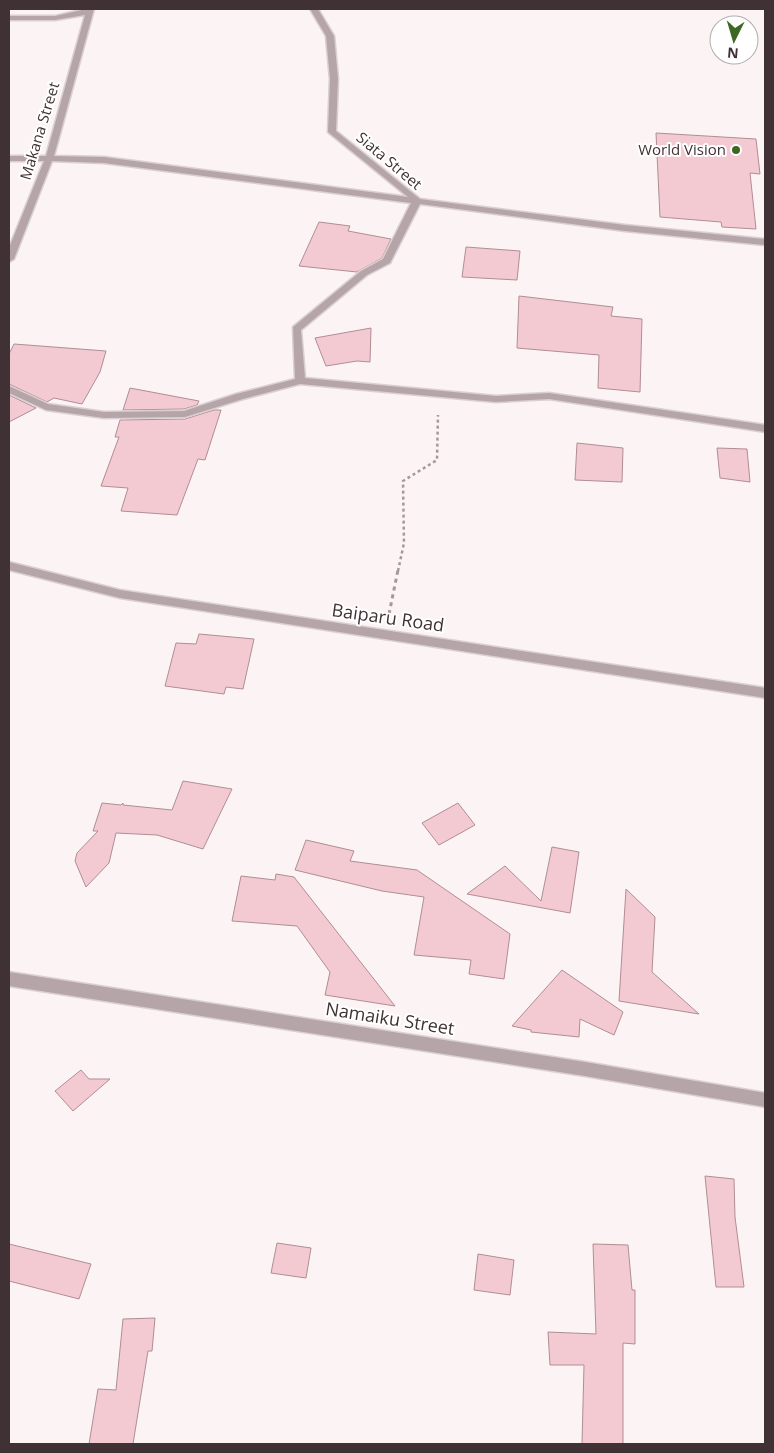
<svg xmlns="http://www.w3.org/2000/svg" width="774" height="1453" font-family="'Open Sans',sans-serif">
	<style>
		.building { fill: #f3cad2; stroke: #b18d94 }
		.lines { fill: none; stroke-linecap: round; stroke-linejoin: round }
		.minor-casing { stroke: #dad0d2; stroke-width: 3 }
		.path-far1 { stroke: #a4989b; stroke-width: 2.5; stroke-dasharray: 3 3; stroke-linecap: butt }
		.path { stroke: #a4989b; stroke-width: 3; stroke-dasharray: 4 4; stroke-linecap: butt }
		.minor { fill: #b6a5a8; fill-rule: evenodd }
		.poi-dot { fill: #3e6723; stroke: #fff; stroke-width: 2 }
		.labels { text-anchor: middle; stroke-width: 4; stroke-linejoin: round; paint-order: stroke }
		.far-street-label { font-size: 15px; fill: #403134; stroke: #fff }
		.far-poi-label { font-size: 15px; fill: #403134; stroke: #fff; text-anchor: end }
		.street-label { font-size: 18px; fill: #403134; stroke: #fff }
	</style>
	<rect width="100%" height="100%" fill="#fcf3f5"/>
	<path class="building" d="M656 133 756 139 760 174 750 173 756 229 722 227 721 222 660 217Z
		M319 222 350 226 348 231 391 239 382 258 357 272 299 266Z
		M466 247 520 251 517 280 462 277Z
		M519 296 613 307 611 316 642 319 640 392 598 388 599 355 517 348Z
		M371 328 370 362 357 361 326 366 315 338Z
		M14 344 106 351 100 372 82 404 54 398 47 402 9 384V354Z
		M130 388 199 401 197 405 184 409 123 410Z
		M9 395 36 408 9 422Z
		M214 410H221L205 460 198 459 177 515 121 511 128 488 101 486 119 437H115L120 420 185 419Z
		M577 443 623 448 622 482 575 480Z
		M717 448 747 449 750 482 720 478Z
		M199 634 254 639 243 689 226 687 224 694 165 686 176 643 196 644Z
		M183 781 232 789 203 849 157 835 116 833 109 863 86 887 75 861 77 853 98 831H93L102 803 121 805 123 803V805L172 810Z
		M458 803 475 825 439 845 422 823Z
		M306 840 354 851 350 861 417 870 510 934 504 979 469 974 471 960 414 955 424 897 382 891 295 870Z
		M552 847 579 852 570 913 467 894 505 866 541 901Z
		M276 874 294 877 395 1006 325 995 330 972 297 926 232 921 241 876 275 880Z
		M626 889 655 917 652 972 699 1014 619 1001Z
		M562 970 623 1012 614 1035 580 1019 579 1037 531 1032V1030L512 1026Z
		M81 1070 89 1079H110L73 1111 55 1091Z
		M705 1176 734 1179 735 1217 744 1287H716Z
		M277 1243 311 1248 306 1278 271 1273Z
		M9 1244 91 1264 79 1299 9 1281Z
		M593 1244 628 1245 632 1290H635V1344L623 1343V1444H582L584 1365H550L548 1332 596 1334Z
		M478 1254 514 1260 510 1295 474 1290Z
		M155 1318 152 1351H148L133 1444H89L98 1389 116 1390 123 1319Z"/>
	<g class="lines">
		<g class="minor-casing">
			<path id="minor" d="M86 9H94L54 156 104 157 408 197 328 132 330 79 326 36 310 9H318L334 36 338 79 336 131 420 199 625 225 765 239V245L625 231 420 204 390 263 367 275 301 330 305 378 496 396 549 393 765 425V432L549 399 496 402 300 384 243 399 185 417 104 418 46 410 9 393V386L48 404 104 412 184 411 236 394 295 379 293 327 361 271 383 259 411 203 104 163 52 161 14 259 9 262V248L44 161H9V156H46L85 15 55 20H9V16H55Z
				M9 562 120 590 765 688V698L120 598 9 570Z
				M9 972 585 1062 765 1093V1107L585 1076 9 986Z"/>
		</g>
		<path class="path-far1" d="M398 571 404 543 403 481 437 460 438 415"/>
		<path class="path" d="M389 614 398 570"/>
		<use href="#minor" class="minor"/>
	</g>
	<circle class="poi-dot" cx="736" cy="150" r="5"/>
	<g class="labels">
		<g class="far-street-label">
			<text transform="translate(40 131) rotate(-73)" y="5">Makana Street</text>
			<text transform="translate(389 161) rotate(40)" y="5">Siata Street</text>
		</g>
		<g class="far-poi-label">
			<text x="726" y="155">World Vision</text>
		</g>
		<g class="street-label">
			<text transform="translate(388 618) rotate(8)" y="6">Baiparu Road</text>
			<text transform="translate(390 1019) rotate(9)" y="6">Namaiku Street</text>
		</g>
	</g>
	<rect width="774" height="1453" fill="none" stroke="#403134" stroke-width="20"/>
	<g transform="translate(734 40) rotate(185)"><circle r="24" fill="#ffffff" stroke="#b3adae"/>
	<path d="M0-4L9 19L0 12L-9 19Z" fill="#3e6723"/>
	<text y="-8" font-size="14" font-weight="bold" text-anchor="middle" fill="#403134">N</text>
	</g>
</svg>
